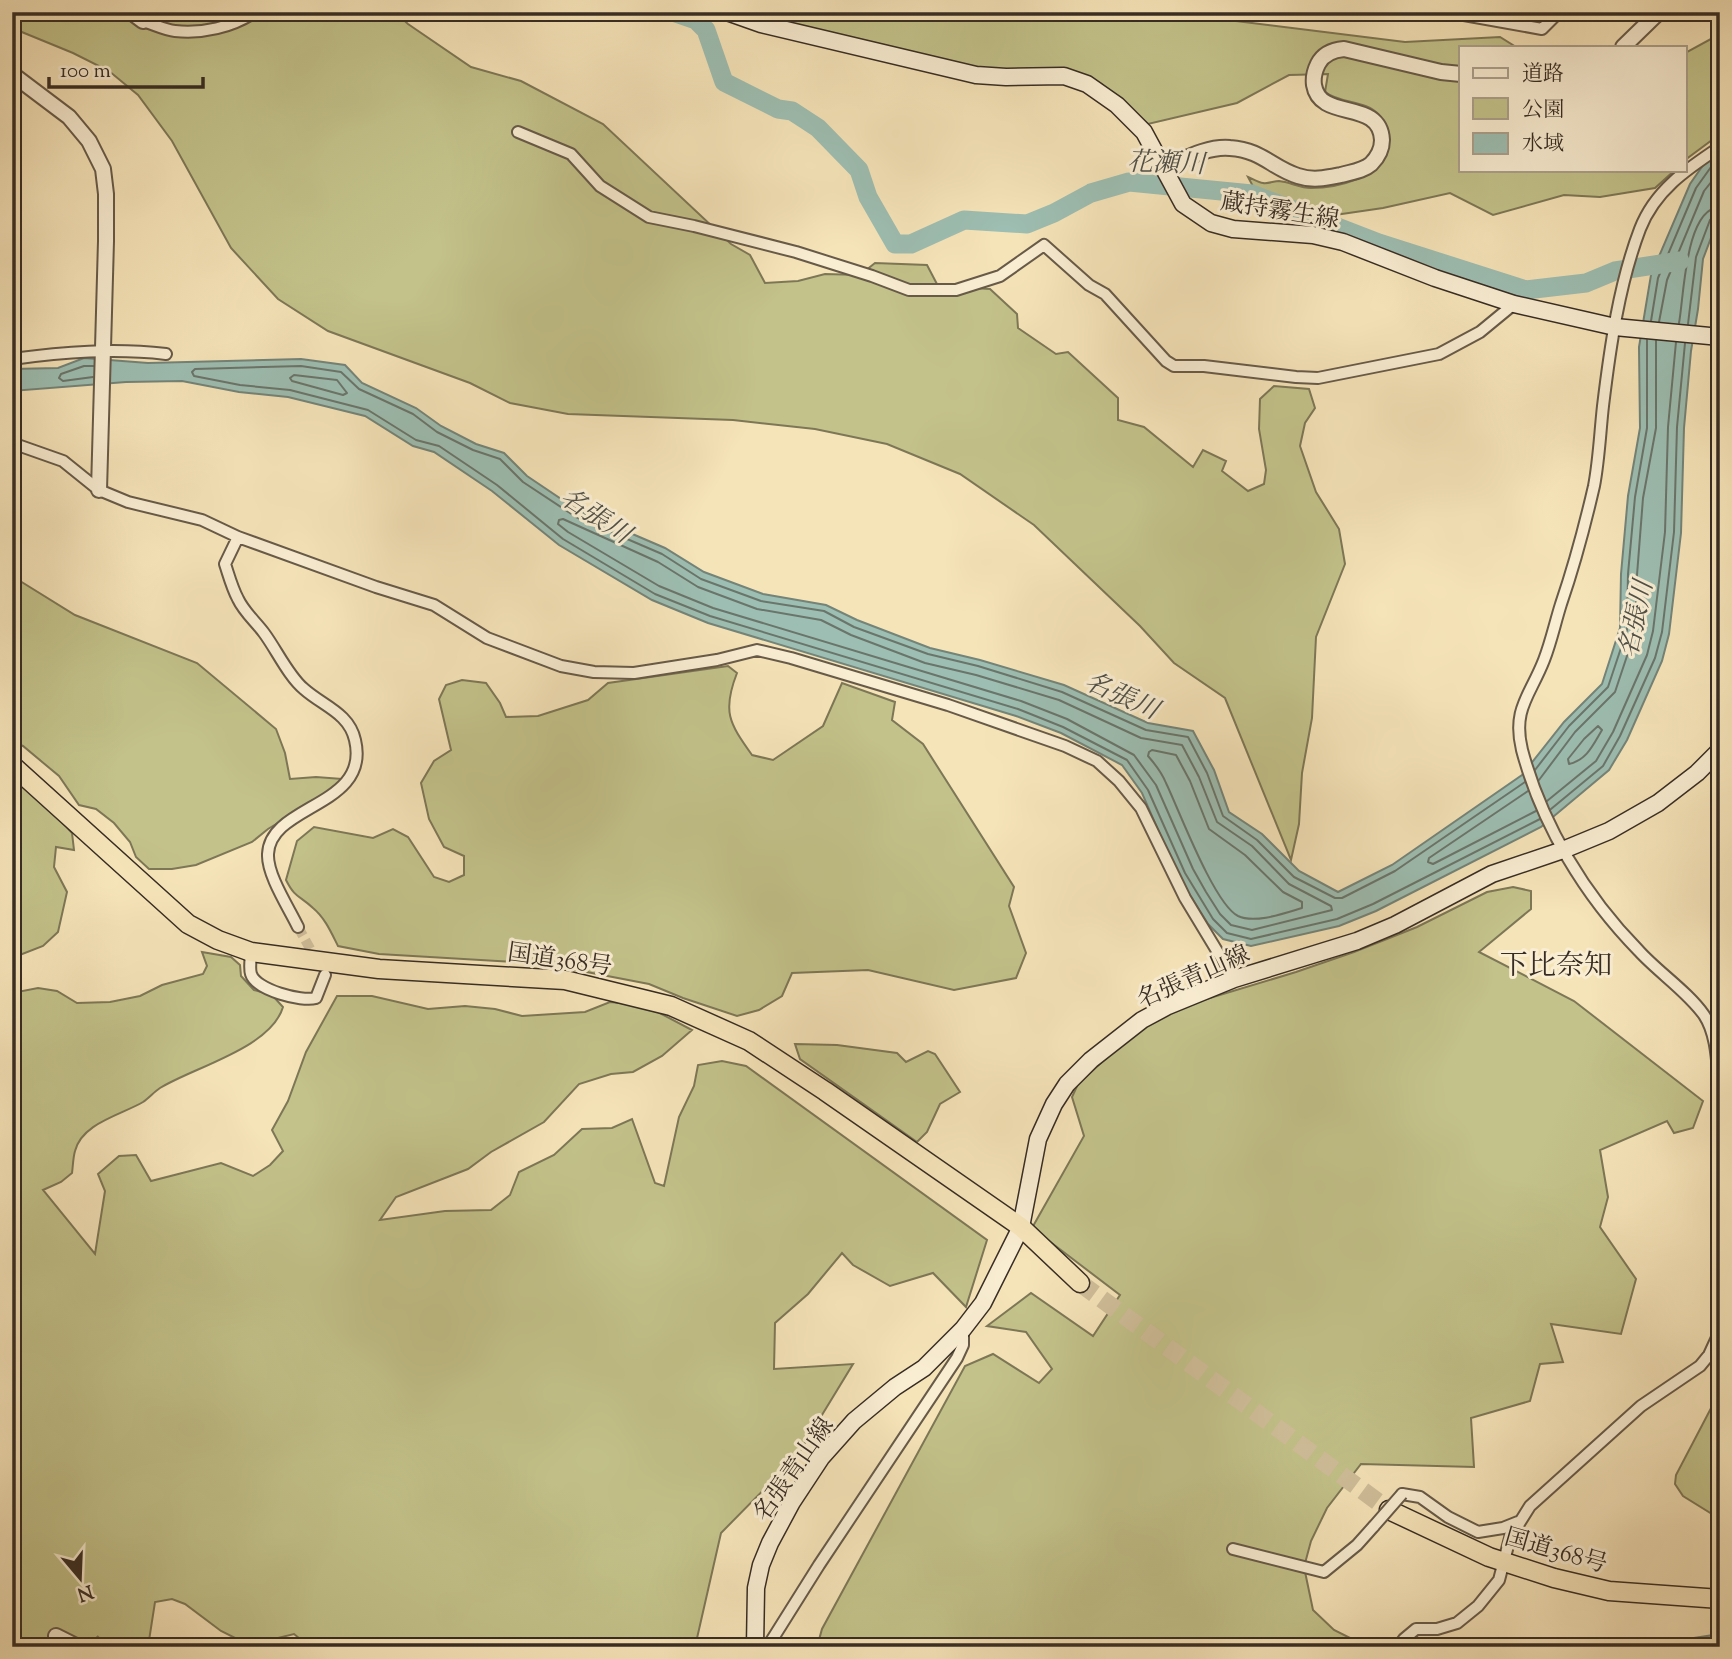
<svg xmlns="http://www.w3.org/2000/svg" width="1732" height="1659" font-family="'Sorts Mill Goudy','Noto Serif JP',serif">
	<style>
		.green { fill: #c3c28a; stroke: #7d7757; stroke-width: 2 }
		.water { fill: #9dbeb2; stroke: #748479; stroke-width: 2 }
		.lines { fill: none; stroke-linecap: round; stroke-linejoin: round }
		.shore { stroke: #6a756b; stroke-width: 2 }
		.river { stroke: #9dbeb2; stroke-width: 19 }
		.minor-tunnel { stroke: #d0bf9b; stroke-width: 10; stroke-dasharray: 10 5; stroke-linecap: butt }
		.trunk-tunnel { stroke: #d0bf9b; stroke-width: 18; stroke-dasharray: 18 9; stroke-linecap: butt }
		.minor-casing { stroke: #675a49; stroke-width: 14 }
		.tertiary-casing { stroke: #675a49; stroke-width: 18 }
		.secondary-casing { stroke: #372c24; stroke-width: 19 }
		.trunk-casing { stroke: #372c24; stroke-width: 21 }
		.minor { stroke: #f9edd2; stroke-width: 10 }
		.tertiary { stroke: #f9edd2; stroke-width: 14 }
		.secondary { stroke: #f9edd2; stroke-width: 16 }
		.trunk { stroke: #f6e4b9; stroke-width: 18 }
		.minor-bridge-casing { stroke: #675a49; stroke-width: 14; stroke-linecap: butt }
		.minor-bridge { stroke: #f9edd2; stroke-width: 10 }
		.labels { text-anchor: middle; stroke-width: 6; stroke-linejoin: round; paint-order: stroke }
		.street-label { font-size: 24px; fill: #372c24; stroke: #f9edd2 }
		.water-label { font-size: 26px; font-style: italic; fill: #505048; stroke: #f9edd2 }
		.quarter-label { font-size: 28px; fill: #372c24; stroke: #f9edd2 }
	</style>
	<rect width="100%" height="100%" fill="#f6e4b9"/>
	<filter id="stains"><feTurbulence type="fractalNoise" baseFrequency=".00286" numOctaves="4"/><feColorMatrix values="0 0 0 0 .2 0 0 0 0 .09 0 0 0 0 .02 0 0 0 .5 -.17"/></filter>
	<radialGradient id="worn" r=".72"><stop offset=".6" stop-color="#630" stop-opacity="0"/><stop offset="1" stop-color="#630" stop-opacity=".3"/></radialGradient>
	<path class="green" d="M12 12H395L408 24 471 67 521 81 603 124 731 244 750 255 765 283 798 281 825 274 860 275 875 263 927 265 938 286 990 289 1017 314 1018 328 1056 354 1068 352 1118 398V420L1144 427 1193 467 1203 450 1226 461 1222 471 1248 491 1264 484 1266 470 1259 429 1260 399 1274 386 1309 389 1315 408 1305 423 1300 446 1316 492 1339 529 1345 564 1316 637 1312 718 1302 773 1299 824 1291 860 1225 698 1174 663 1140 626 1034 525 960 474 887 444 815 429 733 420 568 414 510 403 470 383 328 331 278 299 231 248 172 141 138 95 109 71 73 53 12 28Z
		M743 12H1199L1212 18 1405 42 1500 37 1516 47H1461V170H1675L1655 188 1600 197 1564 195 1493 215 1450 193 1383 208 1335 215 1316 214 1300 210 1256 192 1248 177C1253 179 1259 183 1263 183 1268 184 1274 181 1279 181 1290 182 1300 188 1311 188 1336 188 1380 178 1388 150 1391 137 1387 125 1379 115 1366 100 1341 104 1325 92L1328 74 1289 75 1237 103 1148 124 1100 83 1062 72 976 71Z
		M1720 34V134L1685 160V53Z
		M12 576 75 615 197 663 276 729 285 753 290 779 316 777 343 779 319 798 268 829 252 842 196 865 172 869H149L136 857 130 842 114 823 96 809 79 805 59 776 23 746 12 742Z
		M728 666 737 673C722 711 729 723 752 755L773 760 823 726 842 683 895 702 892 720 923 744 1014 887 1009 906 1026 953 1016 978 954 990 868 970 792 973 782 996 759 1010 737 1016 683 998 649 984 571 969 513 962 379 954 338 946C331 932 325 918 313 908 299 895 295 898 286 880L297 841 314 827 373 838 393 829 408 837 434 877 449 882 464 875V856L444 847 429 819 421 783 434 761 451 750 439 699 446 685 462 680 486 683 500 703 506 717 538 716 588 700 608 683Z
		M18 782 54 813 72 833 74 850 56 847 54 867 67 892 58 932 43 946 12 958V783Z
		M1513 887 1531 891V909L1479 952 1574 1001 1703 1101 1693 1128 1674 1133 1667 1121 1600 1150 1608 1197 1600 1227 1636 1279 1621 1334 1551 1324 1563 1362 1540 1364 1530 1401 1471 1418 1474 1467 1361 1464 1327 1508 1311 1541 1304 1567 1313 1610 1334 1630 1356 1641 1386 1647H817L822 1629 965 1366 993 1354 1039 1383 1052 1369 1026 1332 987 1326 1031 1293 1093 1336 1120 1295 1032 1228 1084 1136 1072 1097 1078 1084 1115 1050 1154 1021 1190 1004 1296 972 1354 952 1417 927 1487 892Z
		M202 952 231 957 240 965 241 976 254 990 272 995 283 1007C271 1048 194 1067 160 1088 154 1092 149 1098 143 1102 121 1115 82 1123 75 1151 73 1158 73 1166 72 1173L61 1182 43 1190 95 1254 105 1191 98 1174 119 1156 136 1155 151 1181 221 1163 253 1176 270 1165 283 1151 272 1130 288 1101 306 1052 337 996H372L428 1009 465 1006 495 1009 522 1016 585 1012 610 1002 630 1004 652 1009 692 1030 662 1056 633 1072 611 1074 579 1084 544 1122 491 1152 468 1169 396 1197 380 1220 445 1211 491 1210 510 1195 519 1172 554 1155 582 1129 612 1128 632 1119 655 1183 664 1186 679 1117 694 1086 698 1065 722 1061 746 1066 987 1240 966 1307 933 1273 890 1286 853 1265 842 1253 808 1294 775 1323 774 1369 853 1364 797 1456 721 1533 695 1647H654L627 1642 613 1647H310L294 1634 249 1645 221 1631 185 1604 172 1599 155 1602 148 1647H109L97 1636 104 1647H12V993L38 988 57 991 77 1003 110 1002 140 996 162 985 203 974 207 966Z
		M795 1044 837 1045 897 1053 906 1062 928 1051 935 1054 960 1092 940 1104 927 1132 917 1142 800 1059Z
		M1720 1391V1519L1683 1496 1675 1484 1676 1475Z"/>
	<path class="water" d="M1720 153V214L1703 259 1698 309 1691 351 1684 428 1681 533 1669 634 1662 661 1627 740 1609 770 1541 827 1376 911 1339 926 1251 946 1223 939 1208 924 1178 876 1142 793 1122 765 1061 733 1016 716 708 623 652 600 559 545 492 491 434 452 413 446 365 416 288 397 239 392 182 381 126 382 12 391V369L58 368 84 358 148 363 301 359 345 365 362 383 416 408 441 426 476 444 504 453 527 476 579 511 665 548 704 572 763 594 826 605 857 620 930 648 980 660 1064 685 1148 723 1193 731 1214 770 1229 812 1262 834 1299 871 1338 892 1392 865 1522 775 1564 722 1602 684 1620 628 1621 574 1628 496 1640 428 1639 347 1651 275 1690 184 1706 161Z
		M1720 1634V1647H1636Z"/>
	<g class="lines">
		<path class="shore" d="M1651 321 1658 278 1696 188 1711 167 1720 161
			M1659 322 1667 280 1704 191 1720 171
			M1679 323C1684 297 1685 208 1720 207
			M1688 324 1696 257 1710 220 1720 215
			M294 375 337 380 347 393 343 395 292 381 290 378Z
			M93 377 63 381 59 378 61 374 84 366H94
			M563 519 658 562 698 587 757 609 821 620 851 635 925 663 976 675 1059 700 1141 738 1182 745 1199 777 1217 822 1252 846 1289 884 1331 906 1332 910 1252 930 1231 925 1220 914 1206 892 1193 869 1156 785 1134 755 1067 719 1021 701 713 608 659 586 568 532 558 524 559 520Z
			M1598 726 1602 730C1593 745 1587 760 1569 764L1568 759 1584 739Z
			M1152 750 1176 755 1190 781 1209 829 1245 855 1283 892 1302 902V908C1285 913 1255 924 1238 916 1214 904 1179 810 1166 783 1162 773 1155 764 1148 756L1149 752Z
			M1535 770 1569 726 1608 687 1627 630 1628 574 1635 497 1647 428V340
			M1539 780 1575 732 1615 692 1635 632 1637 575 1643 498 1656 428V341
			M1525 782 1395 871 1342 898H1335L1294 877 1257 840 1223 816 1207 773 1188 737 1146 730 1062 692 978 666 928 654 854 627 824 611 761 601 701 579 662 554 576 517 523 482 500 459 473 450 437 432 413 414 359 389 341 372 301 366 195 369 192 372 194 376 240 385 290 390 368 410 416 440 439 446 497 485 563 539 655 594 710 616 1018 709 1063 727 1127 760 1148 790 1185 873 1213 919 1227 933 1251 939 1337 919 1373 904 1540 819
			M1528 791 1429 858 1428 862 1433 864 1536 811
			M1547 801 1596 761 1613 732 1647 655 1653 631 1665 532 1668 427 1676 342
			M1551 809 1603 766 1620 736 1655 658 1662 632 1674 532 1677 427 1685 343"/>
		<path class="river" d="M673 12 696 20 706 30 724 82 778 109 792 111 818 128 859 170 868 197 895 244H911L964 220 1027 224 1054 213 1091 193 1129 182 1252 194 1379 243 1526 290 1586 283 1615 271 1680 261"/>
		<path class="minor-tunnel" d="M298 927 317 961"/>
		<path class="trunk-tunnel" d="M1080 1283 1389 1510"/>
		<g class="minor-casing">
			<path id="minor" d="M1466 12 1464 15 1542 29 1559 12
				M143 21C153 24 165 30 175 31 203 34 232 27 255 12
				M518 132 571 154 600 186 649 217 694 226 796 252 872 276 909 290H956L1000 276 1044 245 1089 285 1105 294 1166 361 1174 366H1204L1296 377 1318 378 1439 354 1480 332 1514 304
				M1720 147C1687 169 1655 190 1640 229 1619 284 1610 348 1603 406 1600 433 1599 460 1594 486 1585 525 1574 566 1561 604 1555 623 1551 642 1544 660 1530 696 1512 709 1522 750 1542 825 1585 896 1639 951 1658 972 1688 992 1704 1015 1718 1036 1717 1067 1720 1092
				M12 359C64 352 114 348 166 354
				M12 443 63 461 99 490 128 502 202 520 238 537 376 587 434 605 487 638 561 666 594 672 634 673 717 660 757 650 791 658 948 705 1065 746 1097 761 1119 781 1141 808 1185 898 1234 979
				M238 537 225 564C229 576 232 588 238 599 244 612 256 622 264 633 276 649 289 677 304 689 323 706 349 713 355 740 371 807 270 804 268 854 267 875 289 908 298 927
				M251 952C251 958 249 968 251 974 256 990 301 1002 316 998L325 975
				M1402 1494 1420 1497 1448 1517 1478 1532 1503 1528 1518 1522
				M1233 1549 1324 1572 1357 1545 1374 1526
				M755 1647 770 1643 819 1565 957 1358 963 1345V1329
				M1398 1647 1404 1639 1416 1629H1437L1457 1623 1478 1606 1499 1580 1510 1538 1530 1506 1641 1406 1700 1366 1709 1355 1720 1331"/>
		</g>
		<g class="tertiary-casing">
			<path id="tertiary" d="M131 12 143 21
				M1623 47 1659 12
				M12 74 69 117 89 141 103 169 106 194V241L99 490
				M1164 168C1185 159 1207 146 1230 148 1262 150 1272 168 1298 176 1313 181 1326 178 1341 175 1351 172 1363 171 1371 164 1377 158 1382 149 1382 140 1380 98 1320 122 1314 85 1313 78 1315 70 1318 64 1323 54 1333 50 1344 49L1441 72 1461 74
				M56 1636 78 1647"/>
		</g>
		<g class="secondary-casing">
			<path id="secondary" d="M727 12 761 24 976 75 1006 77 1064 76 1087 84 1117 105 1144 132 1183 204 1211 223 1233 229 1313 235 1343 242 1435 278 1514 304 1615 327 1720 337
				M755 1647 756 1588 761 1565 770 1543 792 1502 821 1458 854 1421 895 1387 924 1368 963 1329 983 1303 1021 1227 1038 1139 1054 1104 1067 1084 1091 1060 1142 1020 1168 1006 1234 979 1357 941 1395 925 1492 874 1563 850 1609 831 1658 803 1697 773 1720 750"/>
		</g>
		<g class="trunk-casing">
			<path id="trunk" d="M12 765 188 924 218 940 251 952 379 969 565 980 671 1006 749 1041 825 1091 1021 1227 1080 1283
				M1389 1510 1489 1557 1554 1578 1609 1591 1720 1599"/>
		</g>
		<use href="#minor" class="minor"/>
		<use href="#tertiary" class="tertiary"/>
		<use href="#secondary" class="secondary"/>
		<use href="#trunk" class="trunk"/>
		<g class="minor-bridge-casing">
			<path id="minor-bridge" d="M1374 1526 1402 1494"/>
		</g>
		<use href="#minor-bridge" class="minor-bridge"/>
	</g>
	<g class="labels">
		<g class="street-label">
			<text transform="translate(1280 210) rotate(9)" y="8">蔵持霧生線</text>
			<text transform="translate(560 959) rotate(8)" y="8">国道368号</text>
			<text transform="translate(1193 976) rotate(-24)" y="8">名張青山線</text>
			<text transform="translate(793 1469) rotate(-55)" y="8">名張青山線</text>
			<text transform="translate(1556 1550) rotate(16)" y="8">国道368号</text>
		</g>
		<g class="water-label">
			<text transform="translate(1166 162) rotate(2)" y="9">花瀬川</text>
			<text transform="translate(596 515) rotate(33)" y="9">名張川</text>
			<text transform="translate(1635 619) rotate(-78)" y="9">名張川</text>
			<text transform="translate(1122 695) rotate(24)" y="9">名張川</text>
		</g>
		<g class="quarter-label">
			<text x="1556" y="974">下比奈知</text>
		</g>
	</g>
	<rect width="1732" height="1659" fill="none" stroke="#f6e4b9" stroke-width="42"/>
	<rect x="14" y="14" width="1704" height="1631" fill="none" stroke="#372c24" stroke-width="3.5"/>
	<rect x="21" y="21" width="1690" height="1617" fill="none" stroke="#372c24" stroke-width="2"/>
	<rect x="1459" y="46" width="228" height="126" fill="#f9edd2" stroke="#aba08c" stroke-width="2"/>
	<rect x="1473" y="68" width="35" height="10" fill="#f9edd2" stroke="#aba08c" stroke-width="2"/>
	<text x="1522" y="80" font-size="21" fill="#372c24">道路</text>
	<rect x="1473" y="98" width="35" height="21" fill="#c3c28a" stroke="#aba08c" stroke-width="2"/>
	<text x="1522" y="116" font-size="21" fill="#372c24">公園</text>
	<rect x="1473" y="133" width="35" height="21" fill="#9dbeb2" stroke="#aba08c" stroke-width="2"/>
	<text x="1522" y="150" font-size="21" fill="#372c24">水域</text>
	<g transform="translate(80 1578) rotate(161)" stroke="#f9edd2" stroke-width="5" paint-order="stroke">
	<path d="M0-5L12 26L0 18L-12 26Z" fill="#372c24"/>
	<text y="-10" font-size="19" font-weight="bold" text-anchor="middle" fill="#372c24">N</text>
	</g>
	<path d="M49 77v10h154v-10" fill="none" stroke="#372c24" stroke-width="3.5"/>
	<text x="60" y="77" font-size="21" fill="#372c24" stroke="#f9edd2" stroke-width="5" paint-order="stroke">100 m</text>
	<rect width="100%" height="100%" filter="url(#stains)"/>
	<rect width="100%" height="100%" fill="url(#worn)"/>
</svg>
